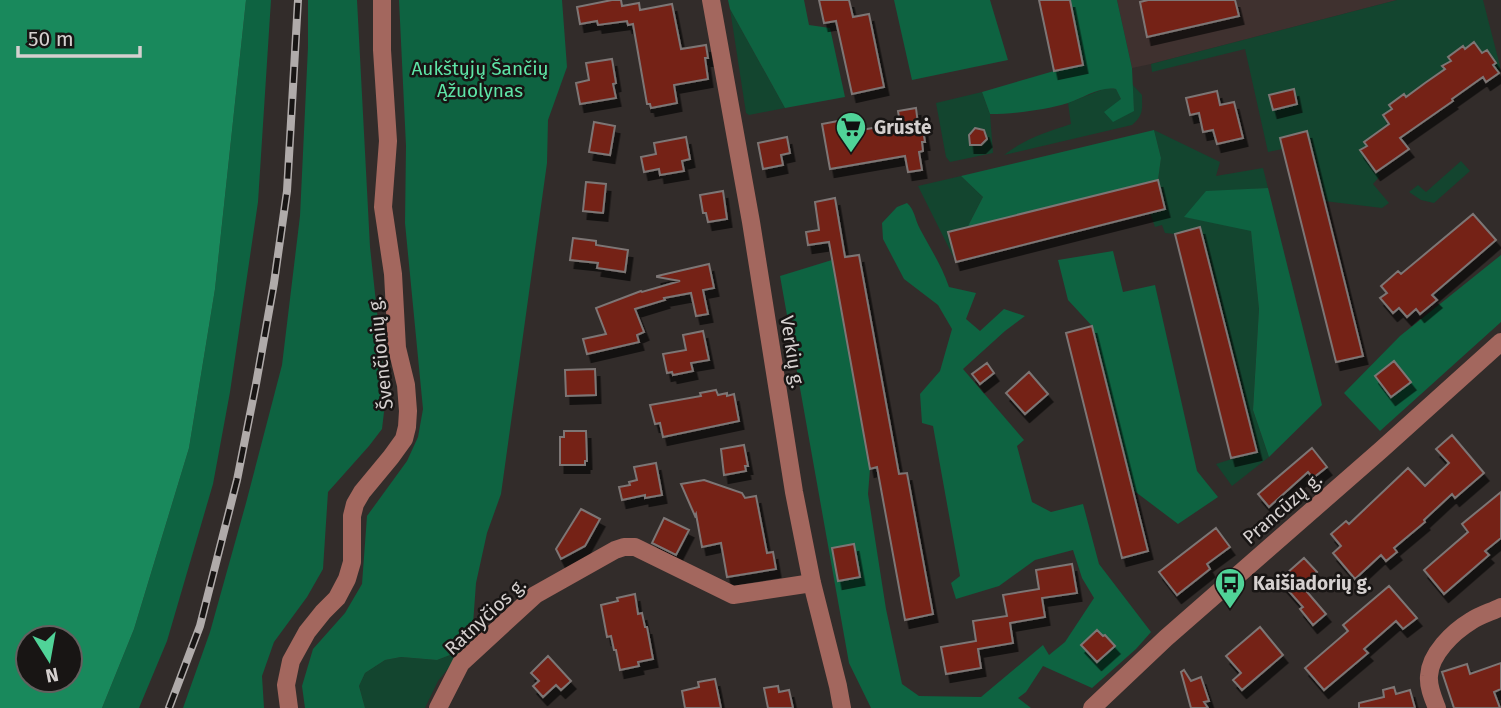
<svg xmlns="http://www.w3.org/2000/svg" width="1501" height="708" font-family="'Fira Sans',sans-serif">
	<style>
		.built { fill: #3f312f }
		.green { fill: #13452f; fill-rule: evenodd }
		.forest { fill: #0e6341 }
		.water { fill: #19895c; fill-rule: evenodd }
		.building { fill: #742019; stroke: #7d7674; stroke-width: 2; filter: url(#shadow) }
		.lines { fill: none; stroke-linecap: round; stroke-linejoin: round }
		.minor { stroke: #a3675e; stroke-width: 18 }
		.rail-casing { stroke: #b0abaa; stroke-width: 8 }
		.rail { stroke: #181514; stroke-width: 5; stroke-dasharray: 16; stroke-linecap: butt }
		.labels { text-anchor: middle; stroke-width: 5; stroke-linejoin: round; paint-order: stroke }
		.park-label { font-size: 19px; fill: #5ee5a7; stroke: #181514 }
		.poi-label { font-size: 19px; font-weight: bold; fill: #d5d0cf; stroke: #181514; text-anchor: start }
		.street-label { font-size: 19px; fill: #d5d0cf; stroke: #181514 }
	</style>
	<defs>
		<filter id="shadow"><feDropShadow dx="4.5" dy="8" stdDeviation="0" flood-color="#0009"/></filter>
	</defs>
	<rect width="100%" height="100%" fill="#322c2a"/>
	<path class="built" d="M1117 0H1397L1151 64 1132 68Z"/>
	<path class="green" d="M1397 0H1483L1500 66 1499 73 1493 65 1496 63 1487 50 1482 53 1474 42 1465 49 1462 46 1448 57 1451 61 1443 66 1445 69 1406 97 1404 94 1389 104 1392 109 1383 115 1391 126 1380 130 1364 142 1367 146 1360 150 1380 176 1373 184 1389 203 1382 208 1324 201 1307 131 1280 138 1283 149 1268 152 1245 49 1152 72 1151 64Z
		M730 9 785 108 749 115 746 113Z
		M1132 84 1142 95C1142 109 1144 115 1132 125L1004 155C1024 139 1047 132 1071 124L1068 103 1106 88 1116 89 1121 99 1134 111Z
		M982 92 990 114 993 153 950 162 946 157 936 103ZM975 128H980L987 134V139L981 145 972 143 969 135Z
		M1154 130 1220 162 1216 176 1263 168 1268 188 1206 192 1185 217 1251 230 1259 309 1253 410 1269 457 1232 486 1216 464 1257 451 1200 228 1175 234 1165 233 1162 225 1155 227 1150 213 1165 209 1158 180 1161 158Z
		M1461 161 1470 171 1434 203 1421 200 1409 192 1418 185 1426 192Z
		M961 176 983 197 967 228 948 233 956 262 918 186Z
		M463 650 438 681 425 708H365L359 686 365 673 385 660 401 657 437 660Z"/>
	<path class="forest" d="M246 0H271L258 202 230 392 213 484 167 641 139 708H102L134 629 189 448 215 289Z
		M308 0H357L370 247 386 395 382 429 369 446 328 492 323 569 307 597 274 642 262 676 264 708H183L210 632 246 503 282 365 300 216 308 47Z
		M399 0H562L567 67 548 120 547 163 501 494 487 533 476 583 472 638 463 650 437 660 401 657 385 660 365 673 359 686 365 708H305L302 686 313 649 345 613 362 584 367 516 407 461 418 437 423 409 405 223 406 146Z
		M728 0H804L809 25 830 28 845 97 785 108 730 9Z
		M894 0H990L1008 60 912 80Z
		M1070 0H1117L1132 68 1134 111 1113 122 1104 112 1121 99 1116 89C1099 86 1084 98 1068 103 1045 110 1014 114 990 114L982 92 1054 71 1083 65Z
		M1154 130 1161 158 1158 180 967 228 983 197 961 176Z
		M1268 188 1322 405 1269 457 1253 410 1259 309 1251 231 1184 217 1206 191Z
		M907 203C915 210 915 220 920 229 930 248 942 266 949 287L976 293 966 319 980 331 1004 309 1025 316 1005 331 963 369 1024 440 1017 446 1032 502 1051 512 1083 504 1099 564 1151 632 1136 649 1092 688 1043 666 1026 692 1018 698 1031 708H871L849 663 780 276 832 260 870 469 868 494 886 609 902 684 919 696 981 697 1043 645 1049 655 1065 642 1094 598 1082 578 1073 550 1035 560 999 586 956 599 951 583 960 576 933 426 922 423 920 394 940 371 952 329 938 305 904 279 883 239 882 223 897 207Z
		M1113 251 1123 292 1155 285 1197 471 1218 497 1178 524 1133 490 1092 326 1068 300 1058 260Z
		M1501 255V322L1380 431 1344 393 1400 336Z"/>
	<path class="water" d="M0 0H246L215 289 189 448 134 629 102 708H0ZM28 638H70V680H28Z"/>
	<path class="building" d="M612 0H621L622 6 639 3 640 10 672 4 681 49 706 45 708 58H705L708 79 674 85 677 103 651 108 650 104H647L633 24 628 25 627 21 598 25 597 21 580 24 577 7Z
		M819 0H849L853 17 869 14 884 87 852 94 836 21 824 23Z
		M1039 0H1070L1083 65 1054 71Z
		M1148 0H1235L1239 16 1147 37 1140 2Z
		M1474 42 1482 53 1487 50 1496 63 1493 65 1499 73 1486 82 1483 77 1452 99 1453 101 1400 138 1409 149 1376 172 1360 150 1367 146 1364 142 1389 124 1383 115 1392 109 1389 105 1404 94 1406 97 1425 83 1445 69 1442 66 1451 61 1448 57 1463 46 1465 49Z
		M612 59 616 83 613 84 616 98 580 104 576 83 589 80 586 63Z
		M1294 89 1297 104 1273 110 1269 95Z
		M1217 91 1220 105 1234 102 1243 138 1217 144 1213 130 1203 132 1199 113 1190 115 1186 98Z
		M916 108 918 124 922 123 925 142H922L923 151 919 152 922 170 908 172 905 156 830 169 822 124 854 118 856 131 900 123 898 111Z
		M594 122 615 126 610 155 589 152Z
		M975 128 984 130 987 139 981 145H970L969 135Z
		M1307 131 1363 356 1336 362 1280 138Z
		M686 137 690 159 682 161 684 171 660 175 659 169 644 172 641 157 656 154 654 143Z
		M787 137 790 153 781 155 783 165 763 169 758 143Z
		M1158 180 1165 209 956 262 948 232Z
		M586 182 606 184 603 213 583 211Z
		M723 191 727 219 708 222 706 213H703L700 195Z
		M835 198 845 257 859 255 899 474 907 473 933 614 905 620 877 467 870 469 829 242 808 245 806 232 819 230 815 202Z
		M1473 214 1496 240 1432 295 1437 300 1420 314 1416 309 1407 317 1399 308 1393 313 1380 298 1387 293 1381 286 1398 271 1401 274Z
		M1200 227 1257 452 1231 458 1175 234Z
		M573 238 596 241V245L628 250 625 272 597 268 598 263 570 260Z
		M709 264 714 288 703 290 708 314 696 316 691 293 664 298 665 300 635 309 644 332 637 335 639 342 587 354 583 339 606 334 596 308 641 291 642 292 680 281 657 277V276Z
		M1092 326 1148 551 1122 558 1066 333Z
		M703 331 709 360 691 363 693 371 673 375 672 372 667 373 663 354 686 350 683 335Z
		M1394 361 1411 382 1391 397 1375 376Z
		M987 363 994 373 980 384 972 374Z
		M595 369 596 395 566 396 565 370Z
		M1029 372 1048 394 1025 414 1006 393Z
		M716 390 718 395 727 393V396L734 394 739 421 663 437 660 423 655 424 650 405 701 396 700 393Z
		M564 431H586L587 461H585V465H560V437H564Z
		M1452 435 1484 473 1455 498 1452 494 1424 520 1425 522 1394 548 1397 552 1386 561 1381 555 1355 579 1333 553 1341 546 1331 534 1346 521 1349 524 1408 468 1425 486 1449 463 1436 449Z
		M744 445 748 466H745L746 471 724 475 721 449Z
		M1312 448 1327 467 1313 478 1308 472 1269 507 1258 494Z
		M656 463 662 495 645 498V495L622 500 619 487 630 485 629 482 637 480 634 467Z
		M704 480 742 493 745 498 756 496 767 553 773 552 776 569 727 577 721 543 702 547 696 514 695 516 681 484Z
		M1501 492V538L1485 551 1489 555 1444 594 1424 570 1468 532 1462 524Z
		M581 509 600 519 585 546 561 559 556 549Z
		M664 518 689 530 676 555 652 543Z
		M1216 528 1230 547 1207 564 1210 569 1177 595 1159 572Z
		M854 544 860 577 838 581 832 548Z
		M1304 558 1317 572 1302 586 1326 614 1313 625 1300 609 1303 607 1279 580Z
		M1072 564 1077 593 1042 598 1045 617 1010 623 1013 643 978 649 981 668 946 674 941 647 976 641 973 621 1007 616 1003 595 1039 589 1036 570Z
		M1389 586 1417 618 1403 629 1396 621 1364 649 1368 653 1324 690 1305 668 1348 631 1343 625Z
		M635 594 638 614 642 613 645 627H647L653 659 638 662 639 666 620 670 616 650H614L611 636 607 637 601 605 618 601 617 598Z
		M1260 627 1283 655 1242 690 1233 680 1241 673 1226 656Z
		M1097 630 1103 636 1105 635 1115 646 1097 662 1081 645Z
		M548 656 571 681 561 690 556 685 543 697 533 686 539 681 531 673Z
		M1501 663V689L1494 692 1500 708H1454L1442 672 1467 664 1470 674Z
		M1184 670 1191 681 1201 677 1209 701 1204 702 1208 708H1191L1181 672Z
		M715 679 721 708H685L682 691 699 687 698 682Z
		M778 686 779 692 789 690 793 708H768L764 688Z
		M1394 687 1396 694 1410 690 1415 708H1359V703L1384 697 1383 690Z"/>
	<g class="lines">
		<path class="minor" d="M711 0 751 222 794 492 812 583 838 686 842 708
			M289 708 286 685 291 661 307 632 323 612 337 598 347 579 352 562V516L355 504 362 492 391 457 404 439 407 427 408 411 406 385 397 348 393 274 383 207 388 141 382 50V0
			M438 708 461 663 535 595 615 550 624 547H635L733 595 812 583
			M1092 708 1166 638 1381 450 1501 342
			M1437 708C1433 698 1428 687 1429 676 1430 654 1453 632 1471 621 1480 615 1491 612 1501 607"/>
		<g class="rail-casing">
			<path id="rail" d="M169 708 200 626 237 480 256 384 274 283 287 191 298 0"/>
		</g>
		<use href="#rail" class="rail"/>
	</g>
	<defs>
		<g id="supermarket-pin" transform="scale(1.575)"><path d="M0 17L-7.5 6A9.5 9.5 0 1 1 7.5 6Z" fill="#50d398" stroke="#181514"/><path d="M-6-5.5h2.5l.6 2H6L4.5 2H-2.5L-4.4-4H-6ZM-1.5 3.2a1.3 1.3 0 1 0 .1 0ZM3 3.2a1.3 1.3 0 1 0 .1 0Z" fill="#111"/></g>
		<g id="bus-pin" transform="scale(1.575)"><path d="M0 17L-7.5 6A9.5 9.5 0 1 1 7.5 6Z" fill="#50d398" stroke="#181514"/><path d="M-5-6H5V4H4V6H2V4H-2V6H-4V4H-5ZM-3.5-4V0h7V-4ZM-3.5 1.2v1.5H-2V1.2ZM2 1.2v1.5H3.5V1.2Z" fill="#111"/></g>
	</defs>
	<g fill-rule="evenodd">
		<use href="#supermarket-pin" x="851" y="127"/>
		<use href="#bus-pin" x="1230" y="583"/>
	</g>
	<g class="labels">
		<g class="park-label">
			<text x="480" y="75">Aukštųjų Šančių<tspan x="480" dy="22">Ąžuolynas</tspan></text>
		</g>
		<g class="poi-label">
			<text x="874" y="134">Grūstė</text>
			<text x="1253" y="590">Kaišiadorių g.</text>
		</g>
		<g class="street-label">
			<text transform="translate(793 352) rotate(81)" y="7">Verkių g.</text>
			<text transform="translate(380 353) rotate(-96)" y="7">Švenčionių g.</text>
			<text transform="translate(1282 508) rotate(-41)" y="7">Prancūzų g.</text>
			<text transform="translate(485 616) rotate(-43)" y="7">Ratnyčios g.</text>
		</g>
	</g>
	<g transform="translate(49 659) rotate(169)"><circle r="33" fill="#181514" stroke="#64605f" stroke-width="2"/>
	<path d="M0-5L12 26L0 18L-12 26Z" fill="#50d398"/>
	<text y="-10" font-size="19" font-weight="bold" text-anchor="middle" fill="#d5d0cf">N</text>
	</g>
	<path d="M18 46v10h122v-10" fill="none" stroke="#d5d0cf" stroke-width="3.5"/>
	<text x="28" y="46" font-size="21" fill="#d5d0cf" stroke="#181514" stroke-width="5" paint-order="stroke">50 m</text>
</svg>
